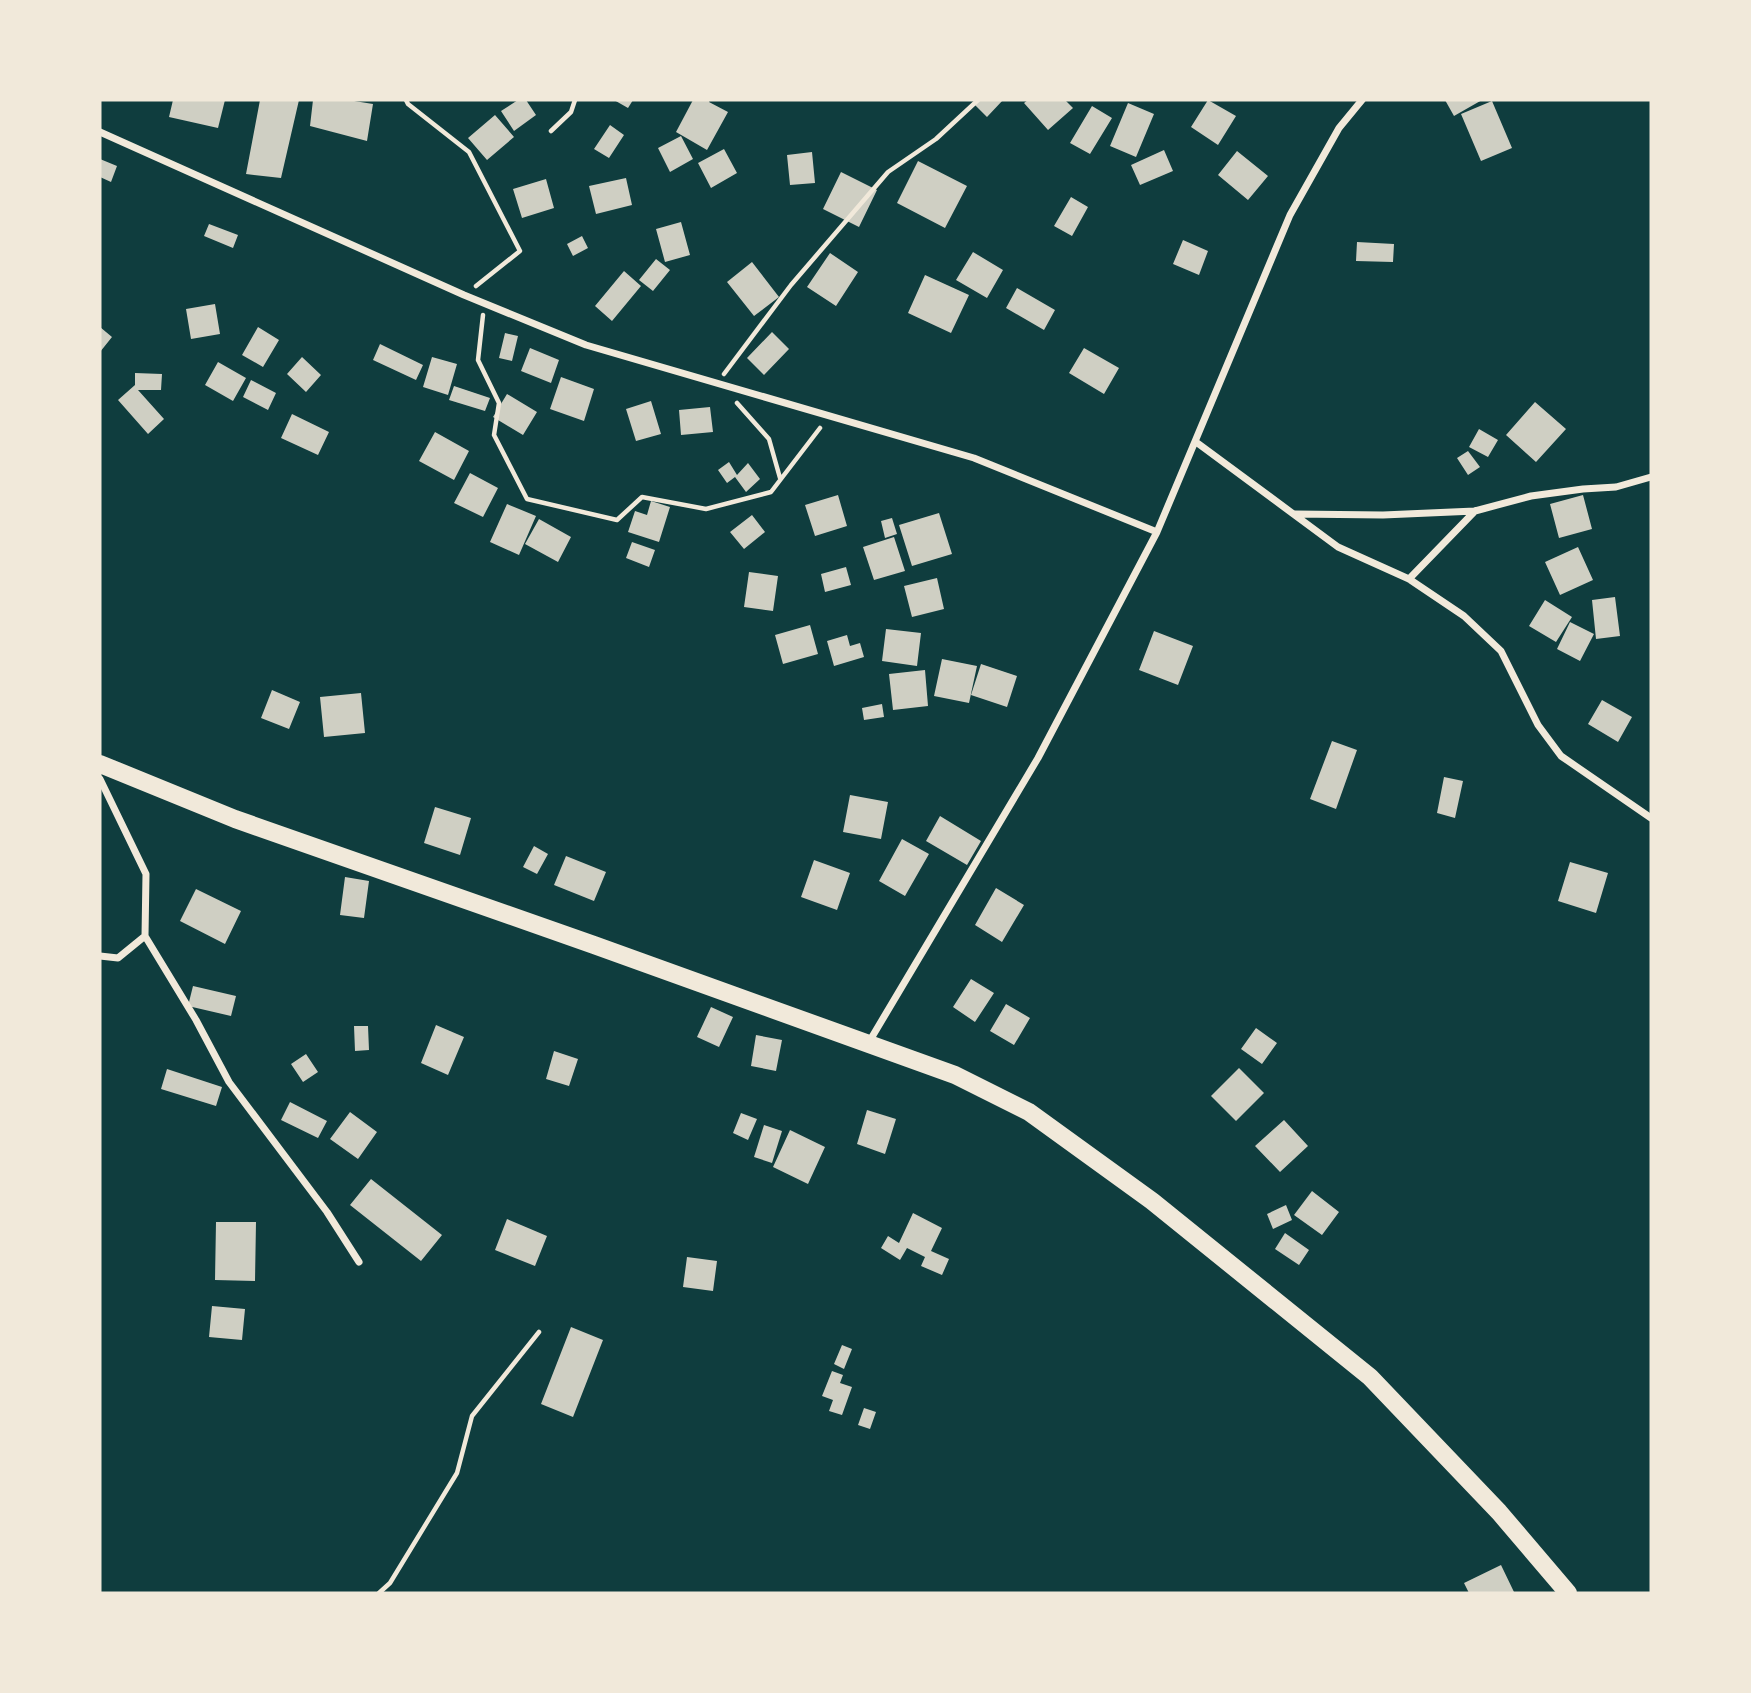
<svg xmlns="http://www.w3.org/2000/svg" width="1751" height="1693" font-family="Ubuntu,sans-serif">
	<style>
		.building { fill: #cfcfc3 }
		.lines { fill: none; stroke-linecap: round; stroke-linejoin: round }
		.path { stroke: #f1e9da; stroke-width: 4.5 }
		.minor { stroke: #f1e9da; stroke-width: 7 }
		.primary { stroke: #f1e9da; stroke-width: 18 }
	</style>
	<rect width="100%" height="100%" fill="#0f3d3e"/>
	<path class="building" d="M173 100H225L218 128 169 117Z
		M260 100H299L281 178 246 174Z
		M313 100H348L373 104 367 141 310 126Z
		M518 100H526L536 115 514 131 501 111Z
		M614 100H633L628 108Z
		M693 100H710L709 102 728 112 707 150 676 132Z
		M978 100H1003L987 117 974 104Z
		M1028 100H1065L1073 108 1048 130 1024 103Z
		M1208 100 1236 116 1218 145 1191 127Z
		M1445 100H1482L1454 116Z
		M1492 101 1512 148 1481 161 1461 114Z
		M1128 103 1154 114 1136 157 1110 146Z
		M1092 106 1112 118 1090 154 1070 143Z
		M495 115 514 137 487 160 468 138Z
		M610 125 624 135 609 158 594 149Z
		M681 136 693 159 670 172 658 148Z
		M724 149 737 173 711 188 698 163Z
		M1164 150 1173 171 1140 185 1131 165Z
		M1237 151 1268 176 1248 200 1218 175Z
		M812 152 815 183 790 185 787 155Z
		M100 159 117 166 111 182 100 177Z
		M918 161 967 186 945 228 897 203Z
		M841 172 877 190 859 227 823 209Z
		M626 178 632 205 596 214 589 186Z
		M546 179 554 208 522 218 513 189Z
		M1071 197 1088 207 1072 236 1054 226Z
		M681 222 690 255 665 262 656 229Z
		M209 224 238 235 233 248 204 236Z
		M582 236 588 248 573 256 567 244Z
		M1183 240 1208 251 1199 275 1173 264Z
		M1357 242 1394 244 1393 262 1356 261Z
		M973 252 1003 270 987 298 956 280Z
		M830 253 858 272 836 306 807 287Z
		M656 259 670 270 653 291 639 280Z
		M752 262 779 297 754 316 727 282Z
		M624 271 641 286 612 321 595 306Z
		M925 275 969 295 951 333 908 313Z
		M1017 288 1055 310 1044 330 1006 308Z
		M215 304 220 334 191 339 186 309Z
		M100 327 112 337 100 352Z
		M258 327 279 340 263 367 242 355Z
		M772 332 789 349 764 375 747 358Z
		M505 333 518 336 512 361 499 358Z
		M380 344 423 365 416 380 373 360Z
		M530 348 559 360 551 383 521 371Z
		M1084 348 1119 368 1104 394 1069 373Z
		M302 357 321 375 306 392 287 374Z
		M432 357 457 364 448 395 423 387Z
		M218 362 246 378 233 401 205 385Z
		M135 373 162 374 161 390H138L164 419 148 434 118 400 135 385Z
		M561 377 594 389 584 421 550 409Z
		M251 380 276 393 268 410 243 397Z
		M454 386 490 398 485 411 449 400Z
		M507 394 537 412 523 435 493 417Z
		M651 401 661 434 636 441 626 409Z
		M1535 402 1566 429 1536 462 1506 435Z
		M710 407 713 432 681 435 679 410Z
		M292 414 329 432 318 455 281 438Z
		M1479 429 1498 440 1488 457 1469 447Z
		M435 432 469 451 454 480 419 461Z
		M1468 451 1480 467 1468 475 1457 458Z
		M729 462 737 475 748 463 760 479 746 492 735 477 727 483 718 470Z
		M470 473 498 488 483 517 454 503Z
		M838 495 847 526 815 536 805 505Z
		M1583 495 1592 529 1559 538 1550 504Z
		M651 501 670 507 659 542 628 532 635 511 647 515Z
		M507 504 536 516 519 555 490 542Z
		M939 513 952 554 912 566 899 525Z
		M752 515 765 532 744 549 730 532Z
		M892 518 897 534 885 538 881 521Z
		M539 519 571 537 558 562 525 544Z
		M894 537 905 571 874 580 863 547Z
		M632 542 655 550 649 567 626 558Z
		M1578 547 1593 580 1560 595 1545 562Z
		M846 567 851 585 825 592 821 574Z
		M749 572 778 576 773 611 744 607Z
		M937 578 944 609 912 617 904 586Z
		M1615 597 1620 636 1596 639 1592 600Z
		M1545 600 1572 617 1556 642 1529 626Z
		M1570 622 1594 634 1580 661 1557 649Z
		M810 625 818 654 783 664 775 635Z
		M886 629 921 633 917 666 882 661Z
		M1154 631 1193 646 1178 685 1139 670Z
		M847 635 850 646 860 643 864 657 834 666 827 641Z
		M942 659 977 666 969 703 934 696Z
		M981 664 1017 676 1007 707 971 695Z
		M925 670 928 706 893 710 889 674Z
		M272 690 300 702 289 729 261 718Z
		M361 693 365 733 324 737 320 697Z
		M1602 700 1632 717 1618 742 1588 724Z
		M882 704 884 717 864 720 862 708Z
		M1332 741 1357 750 1336 809 1310 799Z
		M1444 777 1463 781 1455 818 1437 813Z
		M850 795 888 802 881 839 843 832Z
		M435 807 471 818 460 855 424 843Z
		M940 816 981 841 967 865 926 841Z
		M902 839 929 854 905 896 879 881Z
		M534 846 548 854 537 874 523 867Z
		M566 856 606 872 594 901 554 885Z
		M814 860 850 873 837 910 801 897Z
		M1570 862 1608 873 1596 913 1558 901Z
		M345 877 369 881 364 918 340 915Z
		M996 888 1024 905 1002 942 975 925Z
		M196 889 241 911 225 944 180 921Z
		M971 979 994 993 975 1022 953 1007Z
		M193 986 236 996 231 1016 188 1006Z
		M1006 1004 1030 1018 1014 1045 990 1031Z
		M711 1007 733 1017 719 1047 697 1037Z
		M436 1025 464 1037 448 1075 421 1063Z
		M354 1026H368L369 1050 355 1051Z
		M1256 1028 1277 1043 1262 1064 1241 1049Z
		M756 1035 782 1040 776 1071 751 1066Z
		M554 1051 578 1059 569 1086 546 1079Z
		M306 1054 318 1072 303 1082 291 1064Z
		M1239 1068 1264 1093 1236 1121 1211 1096Z
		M167 1069 222 1087 216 1106 161 1089Z
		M290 1102 327 1121 318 1138 281 1120Z
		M867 1110 896 1119 885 1154 857 1144Z
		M350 1112 377 1132 358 1159 330 1139Z
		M741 1113 757 1119 748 1140 733 1133Z
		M1284 1120 1308 1146 1280 1172 1255 1146Z
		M764 1125 782 1131 772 1163 754 1157Z
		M790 1130 825 1147 808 1184 773 1167Z
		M371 1179 442 1235 421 1261 350 1205Z
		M1312 1191 1339 1212 1322 1235 1294 1215Z
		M1286 1205 1292 1220 1273 1229 1267 1214Z
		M913 1213 942 1228 931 1251 949 1259 942 1275 921 1266 925 1257 907 1248 900 1260 881 1248 888 1236 899 1243Z
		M507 1219 547 1236 535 1266 495 1250Z
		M216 1222H256L255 1281 215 1280Z
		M1285 1233 1309 1250 1299 1265 1275 1249Z
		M687 1257 717 1261 713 1291 683 1287Z
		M212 1306 245 1309 242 1340 209 1337Z
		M571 1327 603 1340 573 1417 541 1404Z
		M842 1345 852 1349 844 1369 834 1364Z
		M832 1371 843 1375 840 1383 852 1387 842 1415 829 1411 833 1400 822 1396Z
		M864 1408 876 1412 870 1429 858 1425Z
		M1501 1565 1514 1592 1469 1593 1464 1583Z"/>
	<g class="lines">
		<path class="path" d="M406 100 408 104 469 152 520 251 476 286
			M551 131 571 112 575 100
			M483 315 478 360 499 403 494 435 527 499 617 520 642 497 706 509 771 492 820 428
			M724 374 791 285 888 172 936 139 978 100
			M737 403 769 439 780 478
			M379 1593 390 1583 457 1473 472 1416 539 1332"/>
		<path class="minor" d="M100 132 464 295 586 345 974 458 1157 532
			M1196 442 1338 547 1409 579 1464 616 1501 651 1538 725 1561 756 1651 818
			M1295 514 1383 515 1475 511 1531 496 1583 489 1616 487 1651 477
			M1409 579 1475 511
			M100 779 146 874 145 936 118 958 100 956
			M145 936 196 1020 229 1082 327 1212 359 1262
			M869 1042 1038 758 1157 532 1290 215 1339 128 1362 100"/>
		<path class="primary" d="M100 764 235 819 594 945 955 1075 1029 1112 1152 1201 1370 1377 1499 1512 1568 1593"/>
	</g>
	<rect width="1751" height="1693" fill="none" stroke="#f1e9da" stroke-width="203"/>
</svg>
